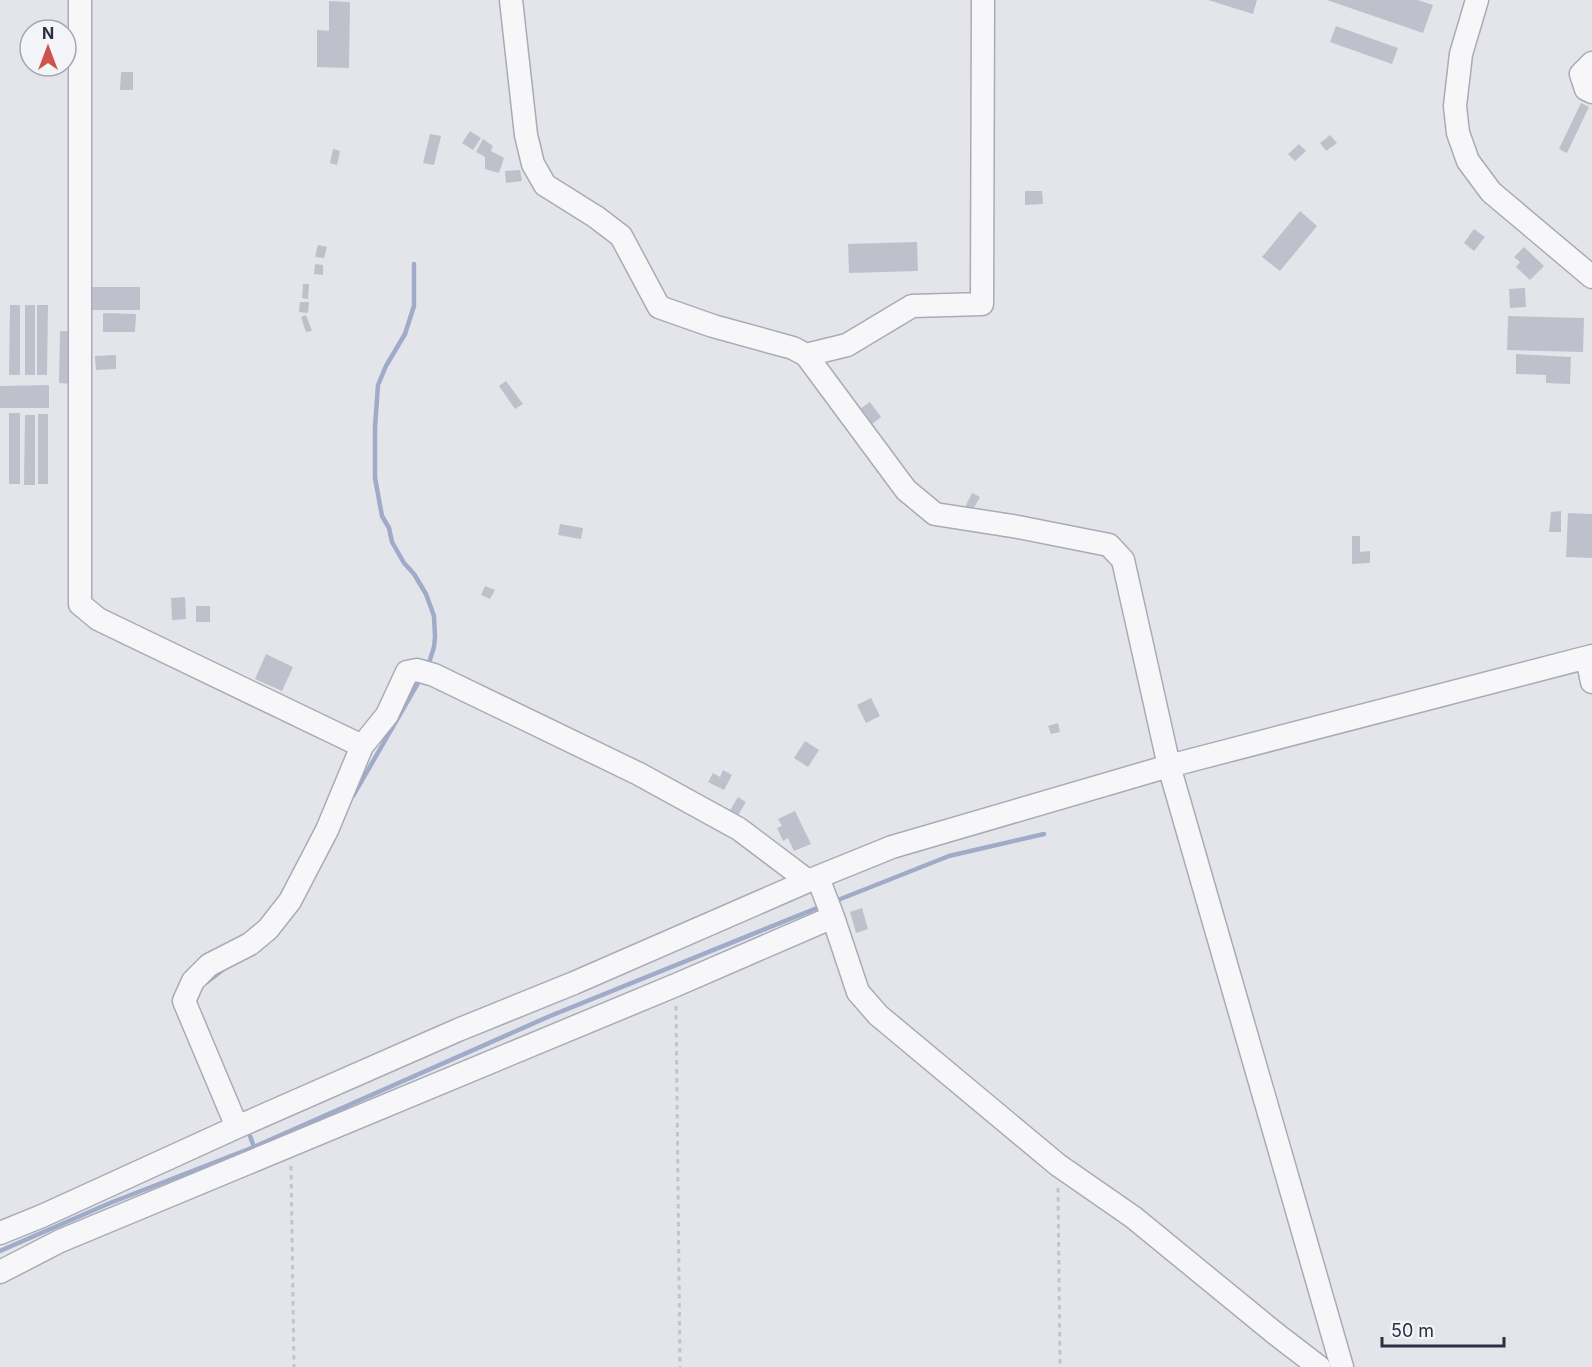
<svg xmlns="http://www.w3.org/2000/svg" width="1592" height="1367" font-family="Inter,sans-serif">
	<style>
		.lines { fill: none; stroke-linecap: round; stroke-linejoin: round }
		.stream { stroke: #a0abca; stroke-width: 4.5 }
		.building { fill: #bec0cb }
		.minor-casing { stroke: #a9abb6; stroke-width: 25 }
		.path { stroke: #c2c3cb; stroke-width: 3; stroke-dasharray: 4.5 4.5; stroke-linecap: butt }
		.minor { stroke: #f7f7fa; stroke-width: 22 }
	</style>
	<rect width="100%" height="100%" fill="#e4e5eb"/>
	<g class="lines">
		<path class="stream" d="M414 264V306L405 334 386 366 378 385 375 427V478L382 516 389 528 392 542 404 563 414 574 426 594 434 616 435 637 434 647 428 666
			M353 796 421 678
			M833 902 949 856 1044 834
			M207 982 224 969
			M250 1136 254 1147
			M0 1251 110 1203 254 1147 550 1016 822 906"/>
	</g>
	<path class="building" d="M1208 0H1257L1253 14Z
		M1327 0H1418L1433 5 1423 33Z
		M329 1 350 2 349 68 317 67V30L329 31Z
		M1336 26 1398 48 1392 64 1330 42Z
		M121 72H133V90H120Z
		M1581 103 1589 107 1567 153 1559 149Z
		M470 131 481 138 473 150 462 143Z
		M430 134 441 136 434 165 423 163Z
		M1330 135 1337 143 1326 151 1320 143Z
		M483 139 493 146 491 151 504 158 499 173 485 169V157L476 152Z
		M1299 144 1306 151 1295 161 1288 154Z
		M333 149 340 151 337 165 330 163Z
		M520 170 522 181 506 183 505 171Z
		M1025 191H1042L1043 204 1025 205Z
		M1300 211 1317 226 1280 271 1262 257Z
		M1474 229 1485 237 1474 251 1464 243Z
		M917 242 918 271 849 273 848 244Z
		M318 245 327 247 324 258 315 257Z
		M1524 247 1544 266 1530 280 1516 267 1520 262 1514 257Z
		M315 264 323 265V275L314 274Z
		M303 284H309L308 299 302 298Z
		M91 287H140V310H91Z
		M1525 288 1526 307 1510 308 1509 289Z
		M300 302H309L308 313 299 312Z
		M10 305H20V375H9Z
		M25 305H35V375H25Z
		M37 305H48L47 375H37Z
		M103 313 136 314 135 332H103Z
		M306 315 312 331 306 332 301 317Z
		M1508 316 1584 318 1583 352 1507 350Z
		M60 331H75L73 384 59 383Z
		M1516 354 1571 357 1570 384 1546 383V375L1516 374Z
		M116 355V369L96 370 95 356Z
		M506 381 523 404 515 409 499 386Z
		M49 385V408H0V386Z
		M870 402 881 417 871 425 860 409Z
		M9 413H20V484H9Z
		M38 414H48V484H38Z
		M25 415H35V485H24Z
		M972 493 980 497 972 511 965 507Z
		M1561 511V532H1549L1551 512Z
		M1568 513 1592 514V558L1566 557Z
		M560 524 583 528 581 539 558 535Z
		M1352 536H1360V552L1370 551V563L1352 564Z
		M485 586 495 590 490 599 481 595Z
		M185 597 186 619 172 620 171 598Z
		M196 606H210V622H196Z
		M266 654 293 667 282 691 255 679Z
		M871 698 880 716 866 723 857 705Z
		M1058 723 1060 732 1051 734 1048 726Z
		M805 741 819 750 808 767 794 758Z
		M723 770 732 775 724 790 708 782 713 773 720 777Z
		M738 797 746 802 737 817 729 812Z
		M795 811 811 844 794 851 788 838 783 841 777 828 782 826 778 819Z
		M862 908 868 929 856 933 850 912Z"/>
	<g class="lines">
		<g class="minor-casing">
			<path id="minor" d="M80 0V604L98 619 362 746
				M511 0 526 135 533 164 545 185 596 217 621 236 659 307 713 326 793 348 806 355 906 490 935 514 1018 527 1109 545 1123 560 1169 766 1342 1367
				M1477 0 1461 54 1455 106 1458 133 1468 161 1491 192 1592 277
				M1592 63 1581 74 1586 89 1592 92
				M806 355 847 345 912 306 982 304 983 0
				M1587 658 1592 682
				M818 878 833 917 858 992 878 1015 1058 1165 1133 1217 1276 1334 1319 1367
				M237 1127 184 1001 193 981 209 965 250 944 268 929 290 901 327 830 362 746 387 715 407 672 417 670 434 675 639 774 739 829 808 881
				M0 1233 42 1216 237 1127 458 1030 574 983 808 881 892 847 1169 766 1592 656
				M0 1272 60 1241 676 985 833 917"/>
		</g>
		<path class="path" d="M676 1006 680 1367
			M291 1166 294 1367
			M1058 1188 1060 1367"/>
		<use href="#minor" class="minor"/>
	</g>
	<g transform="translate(48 48)"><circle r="28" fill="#f4f5f9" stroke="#a4a6b1" stroke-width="1.5"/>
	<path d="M0-4.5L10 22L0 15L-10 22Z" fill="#cd544c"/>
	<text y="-9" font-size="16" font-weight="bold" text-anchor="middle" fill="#2b2f44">N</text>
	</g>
	<path d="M1382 1337v9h122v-9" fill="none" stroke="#2b2f44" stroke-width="3"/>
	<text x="1391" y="1337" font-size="18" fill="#2b2f44" stroke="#f4f5f9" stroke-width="4.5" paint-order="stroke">50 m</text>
</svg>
